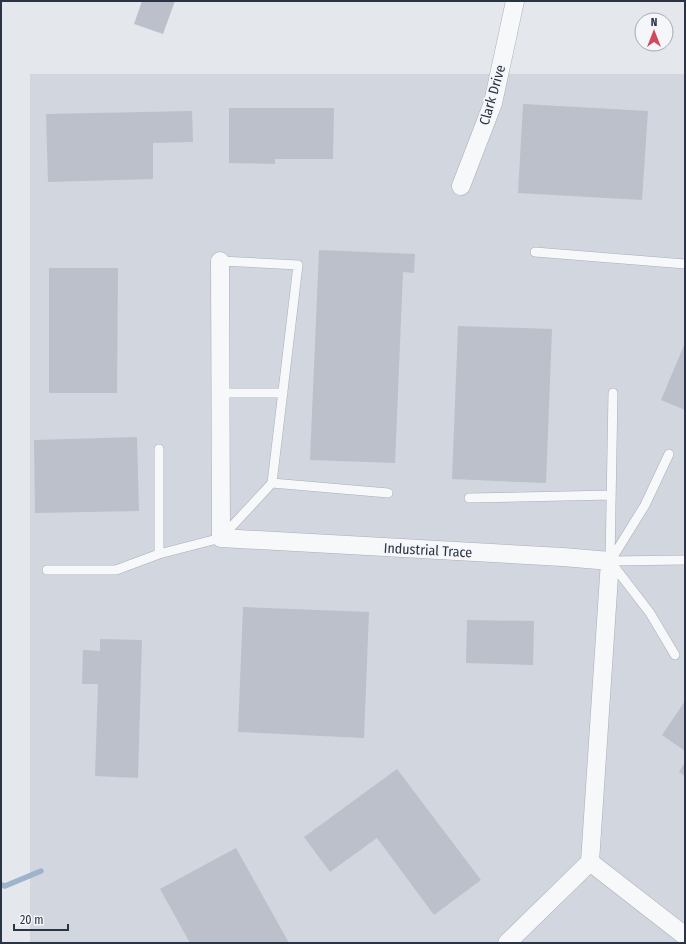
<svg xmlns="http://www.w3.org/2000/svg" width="686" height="944" font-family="'Fira Sans Condensed',sans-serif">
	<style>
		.built { fill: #d2d6de }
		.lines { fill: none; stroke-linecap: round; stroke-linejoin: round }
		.stream { stroke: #9fb4cc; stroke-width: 5.5 }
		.building { fill: #bbc0ca }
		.service-casing { stroke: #a9aeb7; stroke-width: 10 }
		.minor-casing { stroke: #a9aeb7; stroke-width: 19 }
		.service { stroke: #f7f8fa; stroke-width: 9 }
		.minor { stroke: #f7f8fa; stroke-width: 18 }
		.labels { text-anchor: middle; stroke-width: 3.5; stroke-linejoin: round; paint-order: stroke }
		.street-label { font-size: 14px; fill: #2b3445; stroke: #f4f6f9 }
	</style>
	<rect width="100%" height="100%" fill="#e4e7ec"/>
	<path class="built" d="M30 74H685V943H30Z"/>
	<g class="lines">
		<path class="stream" d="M1 885 5 886 41 871"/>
	</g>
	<path class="building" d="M142 1H175L163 34 134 24Z
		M523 104 648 111 642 200 518 193Z
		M229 108H334L333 159H275V164L229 163Z
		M192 111 193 142 153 143V179L48 182 46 114Z
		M319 250 415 254 414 273 403 272 395 463 310 460Z
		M49 268H118L117 393H49Z
		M458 326 552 329 546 483 452 479Z
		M685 343V410L661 400Z
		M137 437 139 511 35 513 34 440Z
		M243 607 369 612 364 738 238 732Z
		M467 620 534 621 533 665 466 663Z
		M100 639 142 640 138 778 95 776 98 684H82L83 650 100 651Z
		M685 701V751L662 735Z
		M685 762V776L679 772Z
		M397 769 481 880 434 915 377 838 330 872 304 837Z
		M236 848 289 943H190L160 889Z"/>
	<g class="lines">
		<g class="service-casing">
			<path id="service" d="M535 252 685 264
				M219 393H283
				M613 393 610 561 650 613 675 655
				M159 449V554
				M272 483 388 493
				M469 498 611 495
				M611 560 645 505 669 454
				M610 561 685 560
				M47 570H116L159 554 221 538 272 483 298 265 220 261"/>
		</g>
		<g class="minor-casing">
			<path id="minor" d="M461 186 493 103 515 1
				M220 261 221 538 563 557 610 561 590 862
				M590 862 685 936
				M507 943 590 862"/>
		</g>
		<use href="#service" class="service"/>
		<use href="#minor" class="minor"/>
	</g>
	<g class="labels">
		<g class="street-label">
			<text transform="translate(492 95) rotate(-74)" y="5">Clark Drive</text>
			<text transform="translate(428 550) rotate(3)" y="5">Industrial Trace</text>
		</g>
	</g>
	<rect width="686" height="944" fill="none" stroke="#2b3445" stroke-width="4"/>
	<g transform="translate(654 32)"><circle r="19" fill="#f4f6f9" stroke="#a4a8b1"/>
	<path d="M0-3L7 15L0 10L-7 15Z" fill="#d1495b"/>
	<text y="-6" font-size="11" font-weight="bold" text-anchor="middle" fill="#2b3445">N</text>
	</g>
	<path d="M14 924v6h54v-6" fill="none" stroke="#2b3445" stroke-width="2"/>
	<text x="20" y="924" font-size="12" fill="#2b3445" stroke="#f4f6f9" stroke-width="3" paint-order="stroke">20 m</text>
</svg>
